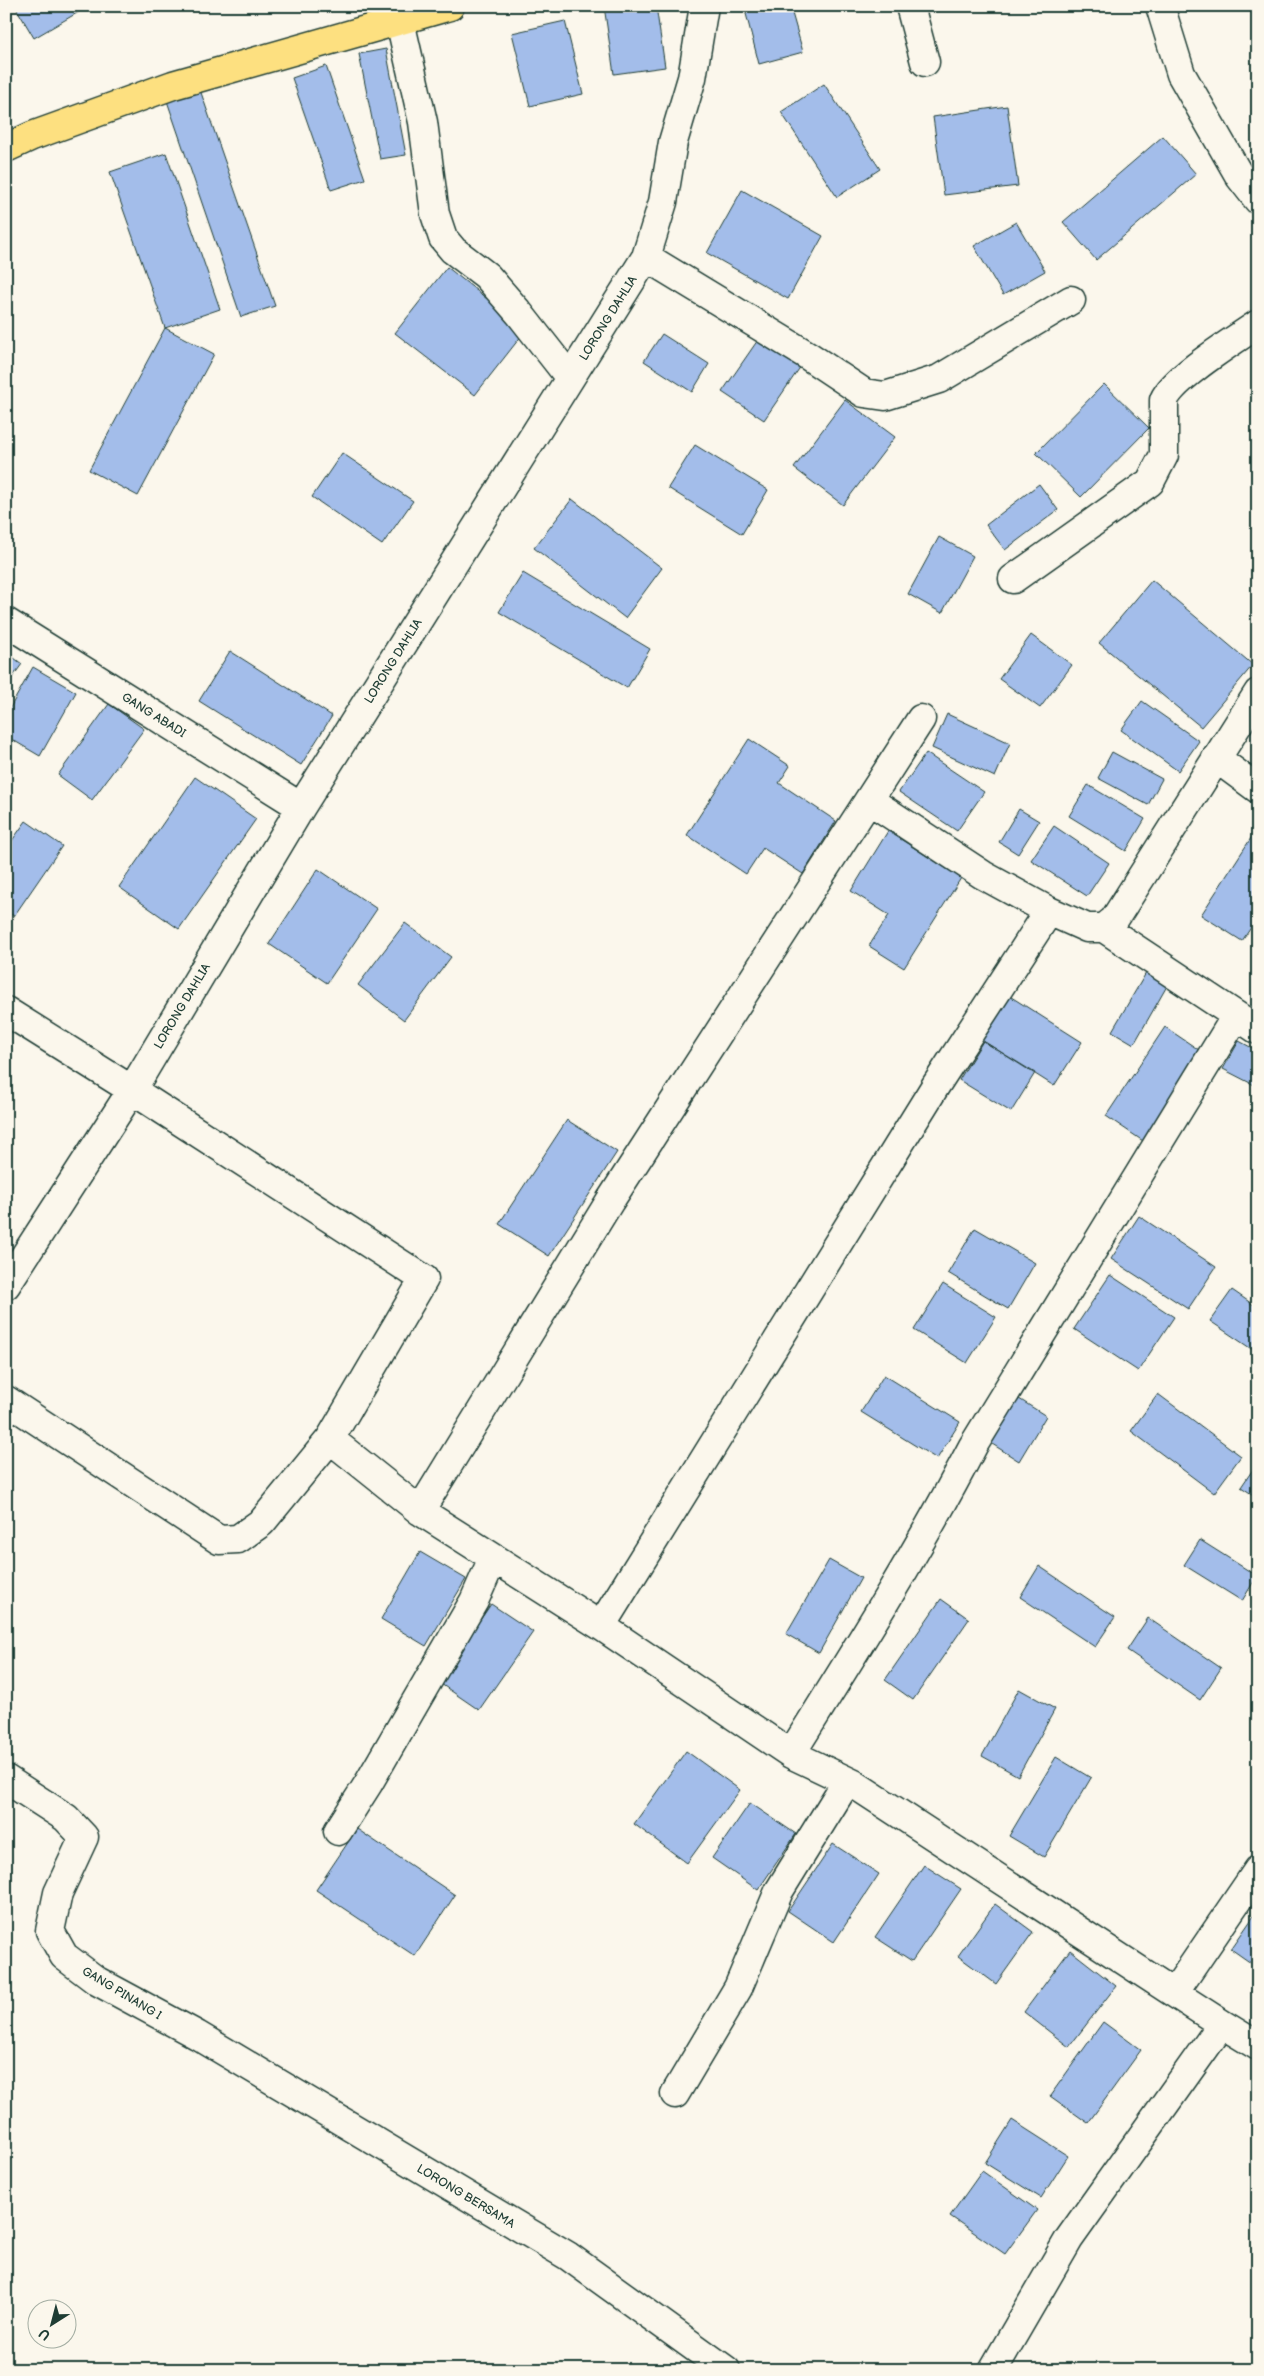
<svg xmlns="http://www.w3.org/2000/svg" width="1264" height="2376" font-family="'Balsamiq Sans',sans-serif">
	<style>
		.building { fill: #a3bdea; stroke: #1f3d34 }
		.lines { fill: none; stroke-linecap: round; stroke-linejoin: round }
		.minor-casing { stroke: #1f3d34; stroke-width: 31 }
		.major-casing { stroke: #1f3d34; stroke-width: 31 }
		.minor { stroke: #fbf7ec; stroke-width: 28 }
		.major { stroke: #fde080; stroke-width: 28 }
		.labels { text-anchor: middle; stroke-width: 5; stroke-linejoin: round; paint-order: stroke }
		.street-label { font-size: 12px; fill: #1f3d34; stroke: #fbf7ec }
	</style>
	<rect width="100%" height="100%" fill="#fbf7ec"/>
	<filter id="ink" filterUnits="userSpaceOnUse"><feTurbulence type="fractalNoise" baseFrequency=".02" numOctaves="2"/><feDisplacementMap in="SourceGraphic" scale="10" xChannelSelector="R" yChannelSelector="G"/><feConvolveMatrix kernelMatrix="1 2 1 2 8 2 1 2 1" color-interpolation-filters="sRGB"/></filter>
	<g filter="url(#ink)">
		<path class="building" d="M15 6H89L34 38Z
			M604 6H656L665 67 614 74Z
			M744 6H790L803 52 759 64Z
			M565 21 583 94 530 106 512 33Z
			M386 49 406 155 380 159 359 54Z
			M326 66 365 179 331 190 292 78Z
			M198 84 275 306 241 317 165 95Z
			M824 84 880 169 837 197 781 112Z
			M1007 106 1018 186 944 195 933 117Z
			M1163 136 1196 174 1096 260 1063 222Z
			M166 153 220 309 165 328 110 172Z
			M742 190 823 236 788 299 707 253Z
			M1016 222 1045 271 1003 295 974 246Z
			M447 267 526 330 475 395 395 333Z
			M165 328 214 354 138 496 89 470Z
			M662 334 709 364 692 392 644 361Z
			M760 337 801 366 764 420 722 392Z
			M1104 384 1149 428 1081 497 1036 453Z
			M845 400 895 437 843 505 794 468Z
			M695 445 768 490 742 534 668 488Z
			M342 453 413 501 382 545 312 497Z
			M1039 484 1058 510 1005 550 986 525Z
			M572 499 662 568 625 618 534 548Z
			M939 537 973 556 942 613 908 594Z
			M523 573 650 649 627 688 499 612Z
			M1152 580 1253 665 1201 727 1099 643Z
			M1031 635 1072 665 1040 708 999 679Z
			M230 651 332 716 301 765 199 701Z
			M6 652 22 664 6 686Z
			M33 667 76 692 40 756 6 736V715Z
			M1142 701 1199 741 1178 771 1121 730Z
			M109 704 144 729 92 800 58 775Z
			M947 714 1010 743 995 777 932 748Z
			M749 739 790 766 779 783 836 821 803 874 763 848 746 874 687 835Z
			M1112 752 1162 779 1148 805 1098 778Z
			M926 753 984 792 957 831 899 792Z
			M195 777 256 819 179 929 119 887Z
			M1088 785 1145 819 1126 851 1069 816Z
			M1019 809 1039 821 1018 854 999 842Z
			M26 821 62 846 14 916 6 911V849Z
			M1054 826 1109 863 1087 896 1031 860Z
			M888 831 961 878 904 968 869 946 889 915 851 891Z
			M1253 835 1258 838V917L1242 941 1201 915Z
			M318 869 377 909 327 983 269 944Z
			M405 923 451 957 404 1020 358 985Z
			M1146 973 1167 986 1134 1044 1112 1031Z
			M1008 995 1082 1042 1054 1086 980 1039Z
			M1165 1027 1202 1052 1143 1141 1106 1116Z
			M983 1041 1035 1073 1011 1112 959 1080Z
			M1239 1041 1258 1051V1087L1223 1069Z
			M567 1120 617 1152 549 1256 499 1224Z
			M1139 1216 1216 1267 1188 1309 1111 1259Z
			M975 1228 1035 1263 1008 1309 948 1273Z
			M1110 1275 1174 1317 1138 1371 1074 1329Z
			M943 1284 996 1317 967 1363 914 1330Z
			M1232 1290 1258 1308V1344L1253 1350 1210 1321Z
			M884 1375 960 1422 937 1459 861 1412Z
			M1158 1394 1241 1456 1214 1493 1131 1431Z
			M1016 1397 1046 1416 1019 1461 989 1442Z
			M1258 1462V1498L1241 1487Z
			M1200 1540 1257 1576 1242 1601 1184 1565Z
			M420 1552 466 1579 426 1646 381 1619Z
			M829 1560 861 1578 819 1653 786 1634Z
			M1039 1566 1115 1617 1095 1647 1020 1597Z
			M941 1599 969 1619 913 1700 885 1680Z
			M491 1604 533 1632 479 1710 438 1682Z
			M1148 1618 1221 1668 1200 1700 1127 1650Z
			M1019 1689 1055 1709 1018 1776 982 1756Z
			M686 1751 740 1790 687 1863 634 1824Z
			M1056 1757 1091 1778 1044 1857 1009 1836Z
			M750 1803 796 1834 758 1890 712 1858Z
			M357 1829 455 1895 415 1956 316 1890Z
			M833 1844 879 1874 834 1942 788 1911Z
			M924 1865 961 1889 912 1961 875 1937Z
			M995 1904 1033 1932 996 1984 958 1956Z
			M1258 1910V1968L1231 1949Z
			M1070 1950 1116 1986 1069 2047 1024 2012Z
			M1103 2022 1141 2050 1088 2123 1050 2096Z
			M1012 2120 1068 2156 1041 2198 985 2163Z
			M982 2171 1037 2210 1005 2254 950 2216Z"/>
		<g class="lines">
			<g class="minor-casing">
				<path id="minor" d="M910 6 925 62
					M1160 6 1181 74 1240 177 1258 200
					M400 21 423 122 435 214 443 238 453 250 487 276 519 313 570 378
					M646 257 807 355 864 393 885 396 939 379 1071 300
					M1013 579 1150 482 1164 455V400C1174 377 1235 340 1258 324
					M6 622 301 807
					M1216 758 1258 789
					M869 800 983 875 1049 911 1087 928H1104L1114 920 1258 693
					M1104 928 1258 1030
					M6 1011 132 1090 424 1279 330 1439 262 1522 238 1539 219 1540 6 1400
					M6 1285 132 1090 301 807 646 257 663 202 673 142 692 78 704 6
					M330 1439 420 1511 601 1626 791 1754 854 1784 1174 1993 1258 1870
					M420 1511 610 1201 921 719
					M601 1626 936 1085 1049 911
					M791 1754C854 1653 918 1552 973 1446L1236 1016
					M6 1779 66 1818 84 1837 58 1893 50 1931 64 1956 97 1981 197 2035 568 2256 726 2370
					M338 1831 368 1784 474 1601 493 1558
					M1174 1993 1222 2024
					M675 2094 738 1988 779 1891 847 1781
					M993 2370 1069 2239 1222 2024 1258 2046"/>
			</g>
			<g class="major-casing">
				<path id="major" d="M6 148 32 136 173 85 450 6"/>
			</g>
			<use href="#minor" class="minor"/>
			<use href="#major" class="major"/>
		</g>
	</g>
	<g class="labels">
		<g class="street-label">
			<text transform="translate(608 318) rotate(-58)" y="4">LORONG DAHLIA</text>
			<text transform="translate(393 661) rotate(-58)" y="4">LORONG DAHLIA</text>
			<text transform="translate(154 715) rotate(32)" y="4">GANG ABADI</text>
			<text transform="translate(182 1006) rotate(-59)" y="4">LORONG DAHLIA</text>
			<text transform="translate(122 1993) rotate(31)" y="4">GANG PINANG I</text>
			<text transform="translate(466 2196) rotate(31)" y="4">LORONG BERSAMA</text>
		</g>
	</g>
	<rect width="1264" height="2376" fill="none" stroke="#fbf7ec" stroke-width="25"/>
	<rect x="12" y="12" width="1239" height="2351" fill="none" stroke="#1f3d34" stroke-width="2" filter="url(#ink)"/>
	<g transform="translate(52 2324) rotate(216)"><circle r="24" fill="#fbf7ec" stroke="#a3ada2"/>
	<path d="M0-4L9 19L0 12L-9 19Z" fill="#1f3d34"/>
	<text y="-8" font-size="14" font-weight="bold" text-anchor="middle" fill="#1f3d34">U</text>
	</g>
</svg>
